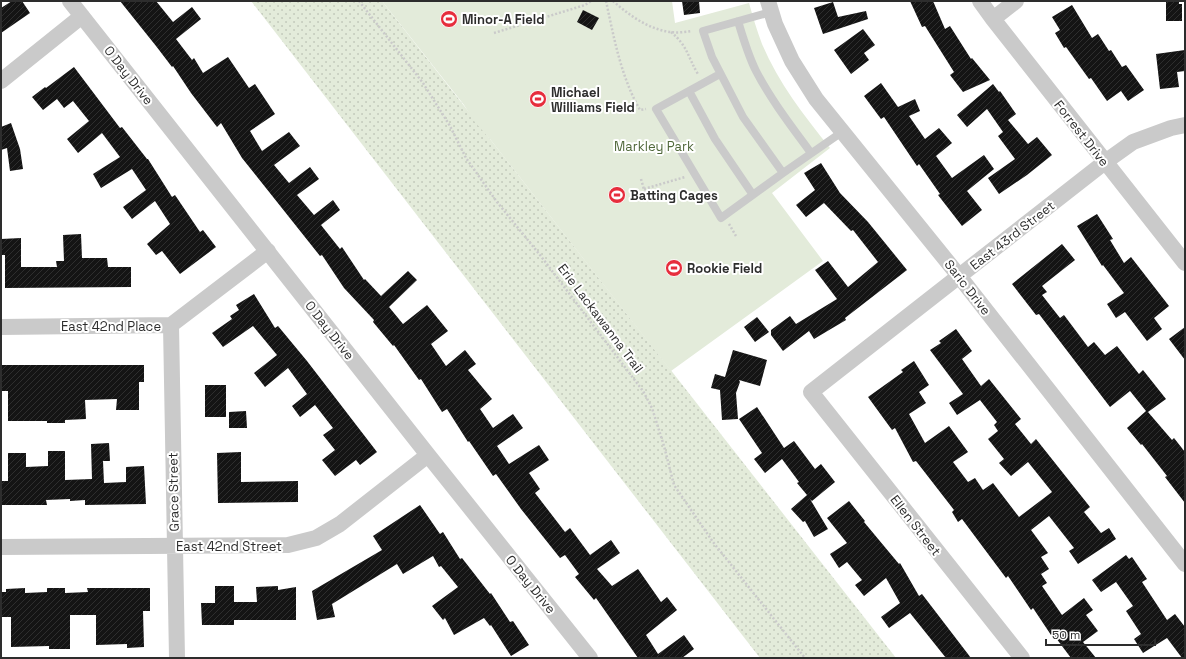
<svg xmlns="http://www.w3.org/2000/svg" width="1186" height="659" font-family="'Space Grotesk',sans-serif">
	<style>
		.grass { fill: url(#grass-dots) }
		.green { fill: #e3ebda }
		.building { fill: url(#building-hatch) }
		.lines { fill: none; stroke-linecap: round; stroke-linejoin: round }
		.path { stroke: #cacaca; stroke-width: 2.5; stroke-dasharray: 2 2; stroke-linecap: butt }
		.lane { stroke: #cacaca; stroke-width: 8 }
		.street { stroke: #cacaca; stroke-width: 16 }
		.labels { text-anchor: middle; stroke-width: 4; stroke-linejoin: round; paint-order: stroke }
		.poi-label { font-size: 13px; font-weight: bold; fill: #2d2d2d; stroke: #fff; text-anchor: start }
		.street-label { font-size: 13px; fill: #2d2d2d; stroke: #fff }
		.park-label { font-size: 13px; fill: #50683a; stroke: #fff }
	</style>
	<defs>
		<pattern id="grass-dots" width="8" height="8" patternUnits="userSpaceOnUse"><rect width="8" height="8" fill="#e3ebda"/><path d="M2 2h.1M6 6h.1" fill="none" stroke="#c3cabb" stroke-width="1.8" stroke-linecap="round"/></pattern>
		<pattern id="building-hatch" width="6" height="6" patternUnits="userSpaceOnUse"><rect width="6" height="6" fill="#141414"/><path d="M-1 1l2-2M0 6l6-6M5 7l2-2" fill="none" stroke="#2e2e2e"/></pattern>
	</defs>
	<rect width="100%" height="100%" fill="#fff"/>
	<path class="grass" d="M251 1H382L896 658H760Z"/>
	<path class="green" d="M382 1H672L675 23 749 3C753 17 757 31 762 44 779 84 803 114 830 148L772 193 823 261 671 371 490 139 474 121 464 105Z"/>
	<path class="building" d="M12 1H22L30 13 1 33V8Z
		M120 1H156L173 22 192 7 201 19 176 39 192 60 194 58 203 73 228 57 249 88 255 84 275 114 250 131 262 151 289 132 300 146 274 165 289 183 310 167 319 179 297 195 314 215 333 200 340 210 321 225 340 249 342 247 364 280 365 279 381 296 408 271 417 280 389 307 403 324 427 305 448 331 431 344 446 366 465 350 476 364 468 370 492 399 480 409 493 428 513 414 523 428 497 446 509 464 539 445 549 460 529 473 540 489 535 493 565 532 570 528 590 555 611 540 620 553 597 569 612 586 638 569 661 602 667 597 677 610 646 635 658 654 684 635 694 649 682 658H638L596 598 594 600 575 577 579 574 565 555 560 558 521 509 496 474 493 476 469 441 468 442 447 409 442 412 421 379 419 380 394 345 393 346 373 322 374 320 344 288 322 255 320 256 242 158 221 123 217 127 191 93 173 66 172 67 156 46Z
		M682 1H699L700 13 684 15Z
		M910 1H933L945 29 950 26 971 59 972 58 990 80 963 92 950 75 954 72 925 26 922 27Z
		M1166 1H1179V4H1182V21H1166Z
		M833 2 838 17 866 11 868 19 823 34 814 8Z
		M1072 5 1092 38 1098 34 1109 51 1111 50 1122 67 1126 65 1144 90 1128 101 1121 91 1107 101 1091 78 1089 79 1066 47 1064 48 1055 33 1060 30 1052 17Z
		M583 10 599 18 592 30 577 22Z
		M863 29 875 45 864 53 869 60 851 74 834 50Z
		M1185 50V71L1177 72 1179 87 1160 89 1156 54Z
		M74 67 120 128 122 127 147 159H148L172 197 175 195 200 232 203 230 216 247 180 274 162 251 156 255 147 244 170 224 155 201 132 219 123 207 146 190 132 169 101 188 93 174 120 157 102 133 78 153 67 139 89 121 73 101 64 108 57 99 43 110 32 97 45 87 46 88Z
		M881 83 898 107 915 99 920 111 909 116 925 139 939 128 952 143 936 156 952 178 984 155 994 169 967 191 982 210 962 226 938 195 940 194 919 164 917 166 884 117 881 119 864 96Z
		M993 84 999 92 1000 91 1016 114 1008 120 1028 144 1037 137 1052 155 1027 175 999 194 988 178 1015 159 998 136 1003 132 987 109 967 127 957 115Z
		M11 123 20 149 23 169 10 171 7 148 1 150V127Z
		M821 163 840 193 868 222 907 270 845 318 846 320 814 339 809 331 783 351 771 335V330L790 316 796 324 837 299 815 270 828 261 848 287 878 262 853 230 851 231 824 203 806 217 796 205 815 190 804 173Z
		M1097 214 1113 239 1110 240 1124 263 1131 257 1169 306 1154 318 1162 329 1147 341 1125 312 1116 318 1107 304 1124 293 1103 265 1102 266 1077 226Z
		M81 234 82 258H107L108 267H131V287L5 288V255H1V239L21 238V267H57L56 261H64L63 235Z
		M1062 244 1075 260 1042 286 1047 292 1042 295 1060 318 1064 315 1088 347 1094 342 1105 355 1117 346 1139 374 1143 370 1166 399 1148 412 1172 440 1174 438 1185 452V503L1165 477 1167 476 1142 444 1141 445 1127 428 1146 411 1130 391 1110 407 1039 314 1036 315 1012 284Z
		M254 294 275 328 278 326 307 361 377 452 360 465 356 460 335 476 322 460 335 450 323 435 333 428 315 405 300 417 292 406 307 394 288 368 265 387 254 373 277 355 253 326 223 347 212 333 232 319 230 316 239 310 236 305Z
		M757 317 769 332 755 342 744 327Z
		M1185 327V360L1169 339Z
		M956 329 972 351 962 359 981 386 989 379 1021 419 1015 424 1031 444 1036 439 1090 507 1084 512 1101 533 1109 528 1116 539 1078 564 1069 551 1074 548 1049 516 1031 530 1048 553 1041 557 1049 569 1041 574 1047 583 1042 586 1062 615 1084 598 1093 610 1086 615 1098 631 1083 642 1096 658H1071L1053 634 1051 635 1033 608 1031 610 1008 576 1006 578 962 519 958 522 952 512 954 510 916 461 913 462 895 428 892 430 868 397 903 372 901 370 914 361 929 385 919 392 926 403 909 414 925 443 949 426 968 452 953 462 968 482 975 478 983 490 993 483 1019 517 1052 492 1028 462 1011 476 999 463 1004 459 988 439 998 431 994 425 997 422 980 400 957 415 949 403 963 394 930 350 941 343 939 341Z
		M733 350 767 360 760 386 739 380 740 382 736 393 738 419 722 420 720 390 711 388 715 374 725 377Z
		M1 365H144V382H139V410H116L117 399 85 400 86 419 65 420V423H47V421H8V391H1Z
		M205 385H226V417H205Z
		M757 407 784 448 794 441 815 469 821 464 835 482 812 501 810 499 828 529 814 537 805 521 803 522 791 509 807 495 797 483 799 482 782 459 765 473 754 459 762 453 739 419Z
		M246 411 247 428H229V412Z
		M109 443 110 461H103L104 483 126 482V467L144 466 146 504 85 505V500L70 501V499L46 500 47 505H1V481H8V453H26V467L48 466V451H65V480L92 479 91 444Z
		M241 452V482L298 481V502L218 503 217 453Z
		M849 501 865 521 864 522 899 564 900 563 919 596 922 594 971 658H946L910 613 889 628 881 617 900 603 886 578 864 596 855 585 862 580 847 562 839 568 830 554 847 543 827 518Z
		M420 505 440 534 443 532 460 559 462 558 490 594 491 593 510 622 513 621 529 645 511 656 491 625 490 626 484 618 454 635 445 618 443 620 432 606 458 587 441 566 439 567 433 556 403 574 397 564 332 604 335 617 317 620 312 591 382 550 373 536Z
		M1126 555 1129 559 1132 557 1147 579 1142 582 1167 620 1175 614 1185 627V658H1182L1167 638 1143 653 1134 639 1141 634 1126 611 1133 606 1116 582 1101 592 1092 580Z
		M215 586H234V602H257L256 587 278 586V590L296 587V620H234V625H202L201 603H215Z
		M25 588V593L47 592V588H65V593L88 592 87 588H150V611H143L144 647 127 648V644L96 645V615H70V649H49V646L11 647V617H1V592H6V589Z"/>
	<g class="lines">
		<path class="path" d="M359 1 423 83 450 126 466 158 497 202 540 255 643 391 652 408 664 446 674 485 713 542 805 658
			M606 1C614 38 621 77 640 110L646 109
			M613 1C629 15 648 29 670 32 677 33 685 32 692 31
			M671 32C688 46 688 58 698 74
			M494 33 585 5 591 1
			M641 179 647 200
			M644 189 685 177
			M729 224 736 236"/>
		<path class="lane" d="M771 12 703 31 712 57 743 117 783 173 842 132
			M738 21C743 38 748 55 756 71 771 100 792 127 811 153
			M720 74 656 109 721 218 783 173
			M689 91 715 139 753 195"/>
		<path class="street" d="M70 1 428 455 590 658
			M768 1 775 24 792 61 816 99 959 276 1185 564
			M980 1 993 19 1185 263
			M993 19 1016 1
			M1 81 82 16
			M171 325 177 658
			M1 327 171 325 268 251
			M1 547 288 545 316 538 340 524 428 455
			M1022 658 811 392 1105 162 1133 142 1171 128 1185 125"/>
	</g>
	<defs>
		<g id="stadium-disc" transform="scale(0.9)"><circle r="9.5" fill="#e62d3c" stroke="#fff"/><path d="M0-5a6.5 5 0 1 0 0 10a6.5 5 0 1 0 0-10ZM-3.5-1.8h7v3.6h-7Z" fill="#fff"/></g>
	</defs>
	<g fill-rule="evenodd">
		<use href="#stadium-disc" x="449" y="19"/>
		<use href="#stadium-disc" x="538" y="99"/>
		<use href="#stadium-disc" x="617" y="195"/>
		<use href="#stadium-disc" x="674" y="268"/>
	</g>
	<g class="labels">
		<g class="poi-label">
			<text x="462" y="24">Minor-A Field</text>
			<text x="551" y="97">Michael<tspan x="551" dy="15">Williams Field</tspan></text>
			<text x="630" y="200">Batting Cages</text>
			<text x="687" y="273">Rookie Field</text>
		</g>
		<g class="street-label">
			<text transform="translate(129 75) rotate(52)" y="5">O Day Drive</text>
			<text transform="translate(1082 133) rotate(52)" y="5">Forrest Drive</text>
			<text transform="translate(1012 235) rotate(-38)" y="5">East 43rd Street</text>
			<text transform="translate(968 287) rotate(52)" y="5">Saric Drive</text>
			<text transform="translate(601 318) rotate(53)" y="5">Erie Lackawanna Trail</text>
			<text x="111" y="331">East 42nd Place</text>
			<text transform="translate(330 330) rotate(52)" y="5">O Day Drive</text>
			<text transform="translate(173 492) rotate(-91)" y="5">Grace Street</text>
			<text transform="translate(916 525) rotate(52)" y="5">Ellen Street</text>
			<text x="229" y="551">East 42nd Street</text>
			<text transform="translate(531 584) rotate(51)" y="5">O Day Drive</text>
		</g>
		<g class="park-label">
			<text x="654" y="151">Markley Park</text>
		</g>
	</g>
	<rect width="1186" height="659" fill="none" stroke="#2d2d2d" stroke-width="4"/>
	<path d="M1046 639v6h109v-6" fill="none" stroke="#2d2d2d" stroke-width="2"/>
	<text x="1052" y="639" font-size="12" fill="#2d2d2d" stroke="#ffffff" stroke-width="3" paint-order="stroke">50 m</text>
</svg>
